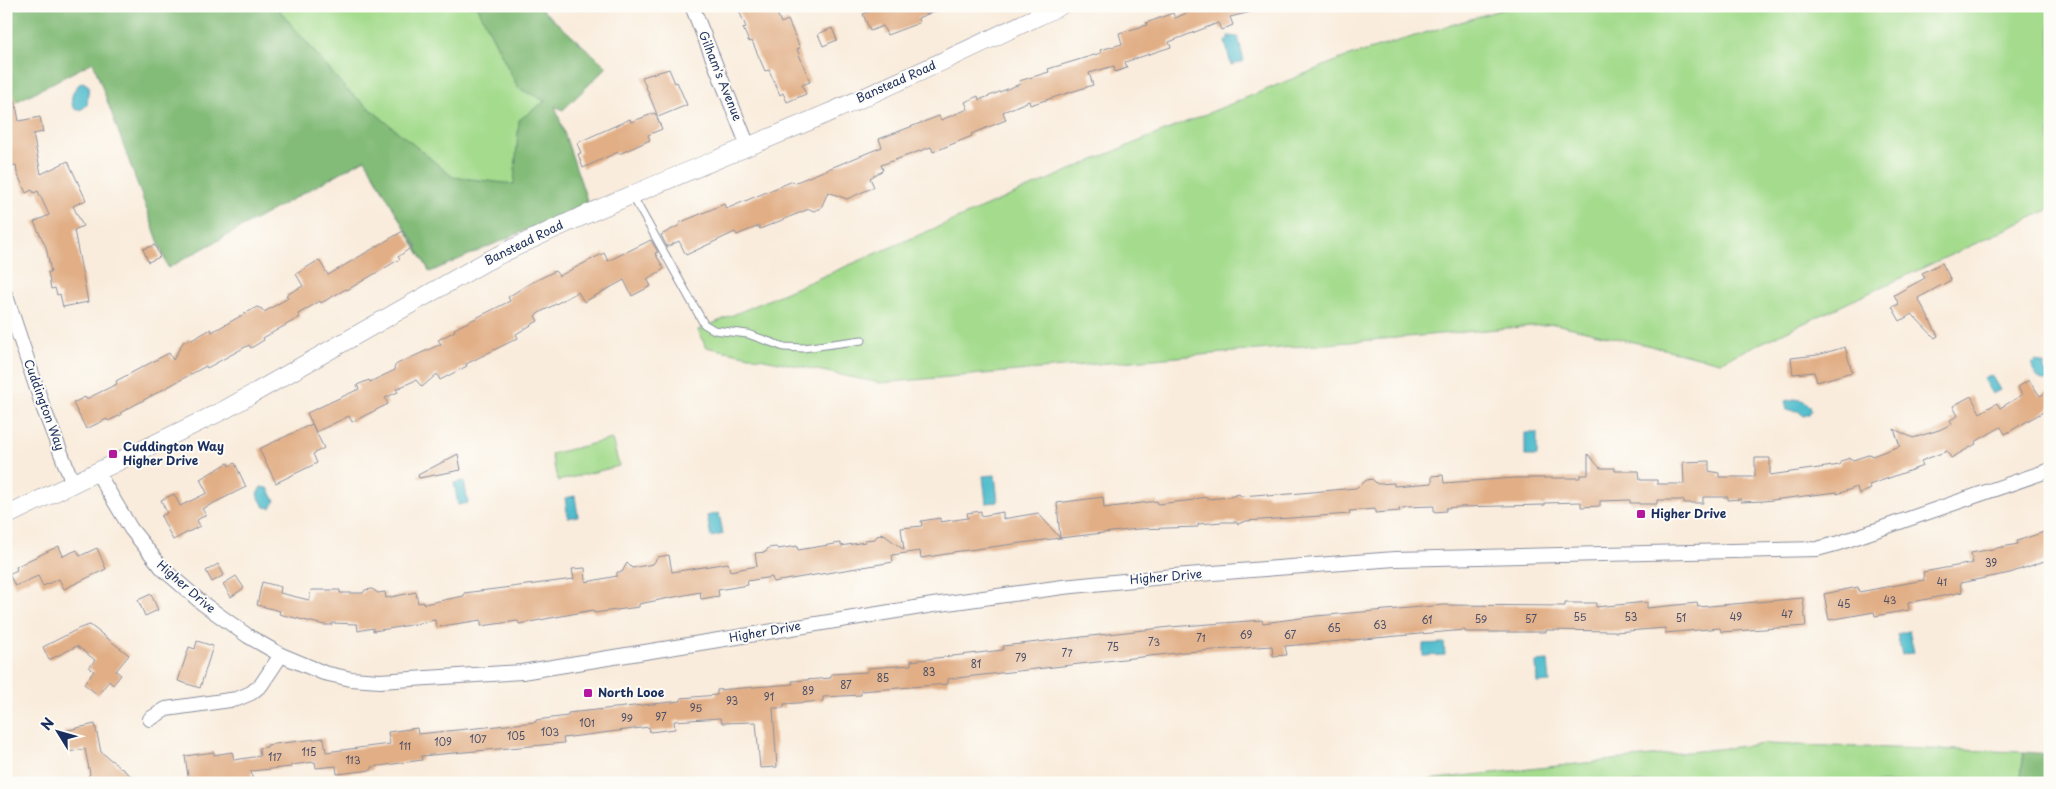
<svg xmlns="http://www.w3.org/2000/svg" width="2056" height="789" font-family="'Playpen Sans',sans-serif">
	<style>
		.green { fill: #a4db8d; stroke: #608576 }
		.forest { fill: #83bb78; stroke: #4f756b }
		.water { fill: #51bdcc; stroke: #367695 }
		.building { fill: #e1ae85 }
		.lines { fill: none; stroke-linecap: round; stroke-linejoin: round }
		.service-casing { stroke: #8a8e9d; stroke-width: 9 }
		.minor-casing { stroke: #8a8e9d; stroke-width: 16 }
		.tertiary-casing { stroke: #8a8e9d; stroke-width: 19 }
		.service { stroke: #fff; stroke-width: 7 }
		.minor { stroke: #fff; stroke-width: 14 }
		.tertiary { stroke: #fff; stroke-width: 18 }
		.poi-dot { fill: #b5179e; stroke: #fdfcf7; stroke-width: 2 }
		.labels { text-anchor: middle; stroke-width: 4; stroke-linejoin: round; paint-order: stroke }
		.number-label { font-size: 10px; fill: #4c4f68 }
		.street-label { font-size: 12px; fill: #1b2f5e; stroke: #fdfcf7 }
		.poi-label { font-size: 12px; font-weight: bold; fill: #1b2f5e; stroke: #fdfcf7; text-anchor: start }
	</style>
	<rect width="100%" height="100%" fill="#fdfcf7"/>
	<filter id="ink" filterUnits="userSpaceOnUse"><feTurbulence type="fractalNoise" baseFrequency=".02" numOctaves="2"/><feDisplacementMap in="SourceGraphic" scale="10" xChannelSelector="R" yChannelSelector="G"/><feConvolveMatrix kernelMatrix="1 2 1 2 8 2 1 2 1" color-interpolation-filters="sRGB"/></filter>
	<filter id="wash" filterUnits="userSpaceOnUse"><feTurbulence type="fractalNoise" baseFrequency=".0096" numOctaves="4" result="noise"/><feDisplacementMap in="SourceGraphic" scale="20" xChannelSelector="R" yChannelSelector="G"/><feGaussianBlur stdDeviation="1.12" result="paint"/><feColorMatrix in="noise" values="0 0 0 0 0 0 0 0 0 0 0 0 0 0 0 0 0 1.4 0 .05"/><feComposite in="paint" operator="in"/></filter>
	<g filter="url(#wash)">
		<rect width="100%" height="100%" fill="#f9ecdc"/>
		<path class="green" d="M232 6H531L552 162 430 272 365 158Z
			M1513 6H2050V209L1720 362 1555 324 880 383 706 347 698 330 1103 156 1346 57Z
			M612 439 619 466 558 481 551 454Z
			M1764 744 2024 752 2020 783H1398Z"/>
		<path class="forest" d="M6 6H280V11L346 89 453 177 514 184 519 120 545 101 518 88 477 6H538L607 67 563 110 555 106 588 203 430 272 365 159 168 268 93 62 6 107Z
			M2024 752 2050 754V783H2020Z"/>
		<path class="water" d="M1228 36 1238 37 1244 61 1231 65 1225 41 1228 40Z
			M83 82 89 86 87 105 82 109 76 110C67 103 73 86 83 82Z
			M2036 361 2044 364V370L2049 376 2046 381C2038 381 2032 372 2032 364Z
			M1991 375 2000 390 1992 394 1983 379Z
			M1795 399 1805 401 1810 406 1811 411 1809 414 1804 416 1798 411 1787 410 1785 401Z
			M1525 433H1537V456H1525Z
			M995 475 998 502 986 503 983 476Z
			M464 481 468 503 458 505 454 483Z
			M261 487 268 488 275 501 271 508 264 507 257 494Z
			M575 496 578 516 568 518 565 498Z
			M719 513 723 534 711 537 707 516Z
			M1909 631 1914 652 1902 655 1897 634Z
			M1444 643 1445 655 1423 656V644Z
			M1548 661 1550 682 1537 683 1536 662Z"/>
		<g id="blocks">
			<path class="building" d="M737 6H774L781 23 788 20 800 48 797 49 810 82 802 85 806 94 787 102 783 93 780 95 769 70 765 71 752 41 749 42 743 28 746 27Z
				M882 6H945V7L918 18 919 23 887 35 883 26 870 31 863 14Z
				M1203 6H1254L1255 11 1230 17 1233 25 1221 30 1218 23 1169 42 1171 47 1125 62 1127 68 1115 72 1114 66 1089 73 1093 85 1030 105 1029 101 1003 112 1006 120 971 134 972 136 933 152 931 147 881 165 883 170 870 178 874 187 847 199 828 192 821 208 814 211 809 209 760 229 759 226 737 235 735 232 686 255 679 241 667 247 661 235 680 225 679 223 724 204 726 209 793 181 794 183 882 147 879 139 939 116 941 120 968 109 965 102 978 96 979 100 1020 84 1019 81 1049 72 1048 69 1101 53 1100 50 1122 44 1119 33 1147 25 1146 23 1173 13 1175 18Z
				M832 28 837 40 823 46 818 34Z
				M669 69 675 83 677 82 687 105 658 117 642 77Z
				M13 89 19 121 40 117 43 132 33 134 41 174 68 161 86 200 73 206 83 226 74 230 88 302 63 307 60 294 57 295 55 288 51 289 48 272H51L46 247 34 222 49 215 38 191 34 193 32 190 26 193 17 173 16 165 6 167V90Z
				M655 113 662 129 648 135 650 140 619 154 618 152 583 168 578 154 581 153 577 143 630 119 631 122Z
				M403 231 413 246 398 257 400 259 347 290 346 289 321 303 320 301 298 314 300 317 263 338 264 340 251 348 249 345 207 368 206 366 120 413 121 415 108 421 107 419 86 429 73 403 85 397 86 399 117 384 116 381 169 353 173 360 183 342 189 339 192 340 211 329 212 332 257 307 262 309 264 312 288 298 286 295 303 286 296 274 319 260 328 275Z
				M651 240 658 252 655 253 664 269 647 279 651 286 632 296 624 280 584 302 578 292 539 313 535 316 538 321 516 334 518 338 466 364 467 366 440 380 437 374 422 387 416 380 396 389 398 392 385 398 388 404 352 422 349 416 316 432 307 413 359 389 357 385 369 380 370 382 395 370 394 367 397 364 441 344 438 340 455 331 454 329 510 301 508 297 527 285 555 271 559 276 604 253 608 261Z
				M155 245 160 257 148 262 143 249Z
				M1942 263 1951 280 1918 298 1938 336 1935 338 1912 314 1900 321 1892 307 1899 304 1894 295 1925 278 1922 273Z
				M1845 347 1852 372 1817 382 1814 372 1793 374 1791 358 1818 355Z
				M2029 380 2040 396 2050 390V408L2005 434 2001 427 1975 442 1976 444 1951 458 1947 451 1921 461 1923 466 1869 485 1871 489 1859 494 1857 487 1837 494V492L1764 501 1741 502V499L1728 500V497H1703V503H1684V500H1657V504H1639V503H1630V500L1600 501V506L1581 507V502L1545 503V505L1458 507 1446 508V511L1434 512V506L1407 507 1399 509 1400 511 1375 513V509L1349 511 1350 514 1246 521 1238 524 1236 522H1222L1198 524V527L1138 529 1060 538 1057 503 1103 497 1104 508 1157 501 1158 504 1194 500V499L1207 497V499L1230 497 1239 494 1241 496 1267 494V496L1356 488 1367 480 1372 479 1377 484 1394 483V486L1432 483V476L1443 475 1444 483 1516 478H1580V475H1588V454L1600 468H1615V471H1639L1640 480H1657V484H1684L1683 462 1709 461V471L1719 473V477H1755V458H1770V475L1840 465 1841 461 1850 458 1853 460 1871 454 1872 456 1900 446 1894 429 1913 438 1939 430 1952 424 1950 420 1958 416 1953 406 1971 396 1980 413 1997 403 2000 408 2022 395 2018 387Z
				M312 424 324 448 313 454 317 463 276 483 259 449Z
				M458 454 461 470 419 478 418 475Z
				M228 463 229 466 235 463 246 487 202 509 206 515 197 520 200 526 173 540 161 516 167 513 161 500 174 494 180 506 207 493 200 479Z
				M981 511V516L1003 512V519L1038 513 1060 538 953 552V553L921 558 920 551 892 555 893 562 773 582 772 577 747 581 748 585 718 590 719 596 701 599 700 592 639 604V607L594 613 593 610 519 624 518 621 481 626V620L436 627 435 620 394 628 373 631V628L358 631 357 624 332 623V625H324L279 614 280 611 257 605 262 582 281 587 280 593 309 600 311 590H340V593H363L365 590 372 589 378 593 385 592 386 598 416 592 418 603 424 602V604L464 596V593L574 579 572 569 585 568 586 582 617 576V572H622L627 563 632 568 653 564 658 557 669 555 672 572 728 563 730 571 757 566 755 553 766 552 768 548 776 547 778 549 797 546 798 550 841 543V546L865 542V540L875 539 877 536 883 534 904 550 901 528 922 526 921 521 940 518V522L968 518 967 513Z
				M2050 530V559L2010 573 1960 583 1962 592 1908 603 1909 610 1875 616 1874 612 1829 620 1824 594 1858 587 1859 592 1924 580 1923 572 1973 563 1971 553 2018 544 2017 541Z
				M59 546 63 556 77 550 80 556 97 548 106 569 64 589 59 579 43 586 38 576 15 586 9 574 17 570 16 567 27 561Z
				M218 564 224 575 212 582 206 571Z
				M236 576 244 588 231 597 223 584Z
				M151 594 158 610 145 616 138 600Z
				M1803 598 1806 626 1721 632 1720 628 1665 633V628L1615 632V631L1546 630V632H1465V630L1285 646 1287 655 1273 656 1272 646 1185 652 948 679V684L861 691V695L823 697V701L784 704V708H773L777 767 760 768 756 722 722 723 720 718 674 721 675 729 650 732 649 727 563 738 564 743 421 756 422 760 372 767V770L337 774 336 766 316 768 315 762 291 765V767L251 771 253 783H189L185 756 214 752V755L232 752 234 760 260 756 259 748 267 747V745L324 738 326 752 390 744 388 732 417 728 418 734 536 722V720L568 716V713L681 701V698L717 695V690L793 684 792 681 831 678V674L868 672V668L911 665V661L1003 650V646L1170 627 1262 620 1263 623 1316 616 1444 605 1565 606V603H1596V607L1647 602V608L1697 603 1698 607Z
				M90 625 129 655 116 671 121 675 113 685 109 681 98 695 84 684 94 671 89 668 95 660 77 646 49 660 43 647 80 628Z
				M197 641 213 646 200 688 178 681 189 647 195 649Z
				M95 724 101 752 140 783H107L103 780 83 783 90 774 85 749 68 752 64 731Z"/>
		</g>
	</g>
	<g filter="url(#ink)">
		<use href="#blocks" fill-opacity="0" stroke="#8a8e9d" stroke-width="1"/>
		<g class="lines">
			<g class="service-casing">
				<path id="service" d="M632 195 704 324 714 330 748 334 784 347 803 348 862 340"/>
			</g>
			<g class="minor-casing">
				<path id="minor" d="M692 6 748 146
					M6 296 43 407 73 484
					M97 472 131 529 163 569 202 603 248 636 281 655 324 673 351 679 380 681 522 672 933 605 1063 587 1174 576 1395 559 1817 549 1839 543 2050 470
					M150 719 166 709 237 699 251 693 261 685 281 655"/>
			</g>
			<g class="tertiary-casing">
				<path id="tertiary" d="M6 516 226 409 485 262C596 206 712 163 826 114 905 80 982 43 1060 6"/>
			</g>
			<use href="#service" class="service"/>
			<use href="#minor" class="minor"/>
			<use href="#tertiary" class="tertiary"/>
		</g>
	</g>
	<g class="poi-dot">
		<rect x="108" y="449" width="10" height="10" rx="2.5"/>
		<rect x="1636" y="509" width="10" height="10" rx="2.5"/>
		<rect x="583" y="688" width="10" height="10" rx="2.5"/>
	</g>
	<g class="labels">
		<g class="number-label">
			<text x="1991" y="567">39</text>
			<text x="1942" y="586">41</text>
			<text x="1890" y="604">43</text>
			<text x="1844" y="608">45</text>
			<text x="1787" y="618">47</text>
			<text x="1580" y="621">55</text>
			<text x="1631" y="621">53</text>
			<text x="1736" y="621">49</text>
			<text x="1681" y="622">51</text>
			<text x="1481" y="623">59</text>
			<text x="1531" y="623">57</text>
			<text x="1427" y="624">61</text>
			<text x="1380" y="629">63</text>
			<text x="1334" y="632">65</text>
			<text x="1246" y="639">69</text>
			<text x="1290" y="639">67</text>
			<text x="1201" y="642">71</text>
			<text x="1154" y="646">73</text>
			<text x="1113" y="651">75</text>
			<text x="1067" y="657">77</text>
			<text x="1021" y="662">79</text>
			<text x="976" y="668">81</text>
			<text x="929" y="676">83</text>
			<text x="883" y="682">85</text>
			<text x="846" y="689">87</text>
			<text x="808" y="695">89</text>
			<text x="769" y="701">91</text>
			<text x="732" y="705">93</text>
			<text x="696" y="712">95</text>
			<text x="661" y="721">97</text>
			<text x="627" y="722">99</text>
			<text x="587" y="727">101</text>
			<text x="550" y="736">103</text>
			<text x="516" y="740">105</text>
			<text x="478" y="743">107</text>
			<text x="443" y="746">109</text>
			<text x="405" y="750">111</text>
			<text x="309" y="756">115</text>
			<text x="275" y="761">117</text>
			<text x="353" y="764">113</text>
		</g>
		<g class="street-label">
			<text transform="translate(720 76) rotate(68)" y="4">Gilham's Avenue</text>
			<text transform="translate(896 82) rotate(-24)" y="4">Banstead Road</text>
			<text transform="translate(524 243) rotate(-26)" y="4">Banstead Road</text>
			<text transform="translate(44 405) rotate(70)" y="4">Cuddington Way</text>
			<text transform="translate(1166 577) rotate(-5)" y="4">Higher Drive</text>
			<text transform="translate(186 587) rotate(41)" y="4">Higher Drive</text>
			<text transform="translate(765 632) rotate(-10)" y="4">Higher Drive</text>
		</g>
		<g class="poi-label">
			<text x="123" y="451">Cuddington Way<tspan x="123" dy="14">Higher Drive</tspan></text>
			<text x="1651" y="518">Higher Drive</text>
			<text x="598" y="697">North Looe</text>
		</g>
	</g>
	<rect width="2056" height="789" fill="none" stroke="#fdfcf7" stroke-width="25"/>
	<g transform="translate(58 732) rotate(307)" stroke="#fdfcf7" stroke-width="4" paint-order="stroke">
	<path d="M0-4L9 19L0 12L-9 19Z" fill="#1b2f5e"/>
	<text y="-8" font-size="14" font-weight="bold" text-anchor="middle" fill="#1b2f5e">N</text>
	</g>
</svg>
